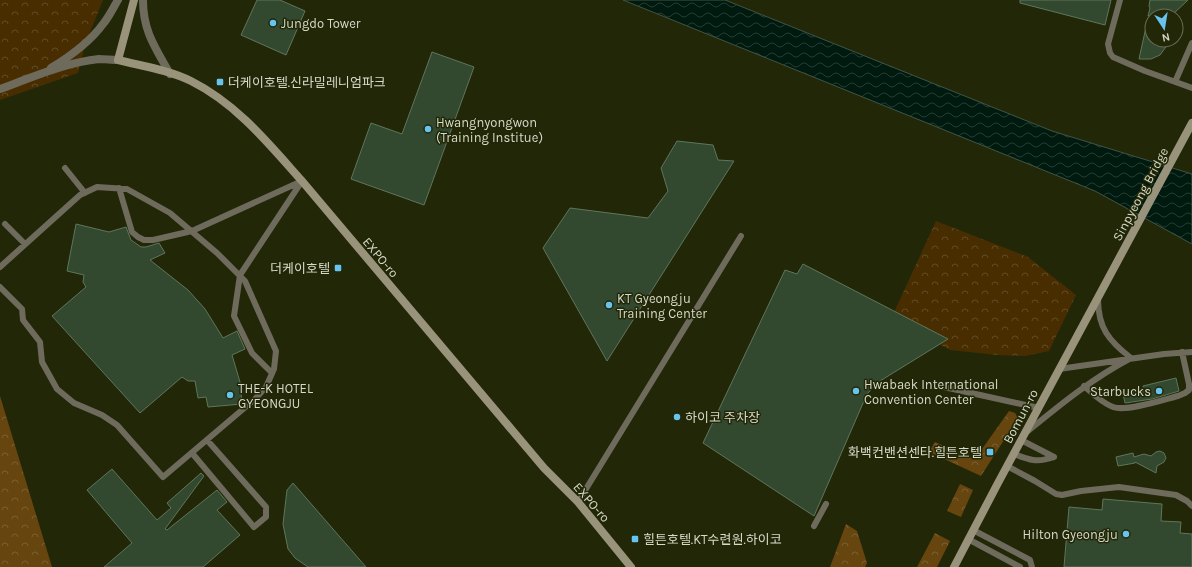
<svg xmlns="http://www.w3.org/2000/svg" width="1192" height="567" font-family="Karla,'Noto Sans KR',sans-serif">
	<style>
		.forest { fill: url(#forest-crowns) }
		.park { fill: url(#park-crowns) }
		.water { fill: url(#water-waves); stroke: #405446 }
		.building { fill: #33492f; stroke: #5f765b }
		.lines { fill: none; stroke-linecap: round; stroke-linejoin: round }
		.lane { stroke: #6e6b5c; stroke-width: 6 }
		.street { stroke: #6e6b5c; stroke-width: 8 }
		.secondary { stroke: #99937c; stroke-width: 8 }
		.poi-dot { fill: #66c4ef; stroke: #222708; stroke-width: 1.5 }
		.labels { text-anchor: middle; stroke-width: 3; stroke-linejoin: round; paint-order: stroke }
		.poi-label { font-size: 13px; fill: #d6dac8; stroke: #222708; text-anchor: start }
		.street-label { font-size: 13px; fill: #d6dac8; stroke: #222708 }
	</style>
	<defs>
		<pattern id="forest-crowns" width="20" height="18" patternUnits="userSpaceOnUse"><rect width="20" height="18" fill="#67450e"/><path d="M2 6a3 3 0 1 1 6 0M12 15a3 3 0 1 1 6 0" fill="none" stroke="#7c5f30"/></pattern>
		<pattern id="park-crowns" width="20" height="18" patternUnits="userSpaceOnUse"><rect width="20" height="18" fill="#482d01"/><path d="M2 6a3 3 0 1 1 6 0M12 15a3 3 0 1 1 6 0" fill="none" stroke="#624b25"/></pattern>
		<pattern id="water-waves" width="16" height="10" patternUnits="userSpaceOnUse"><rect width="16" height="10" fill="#001a0f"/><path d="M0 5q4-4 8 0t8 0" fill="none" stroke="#243b30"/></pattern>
	</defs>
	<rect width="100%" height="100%" fill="#222708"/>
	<path class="forest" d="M0 396 52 567H0Z
		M1009 411 1015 413 1018 418 981 476 929 452 935 442 975 459Z
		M960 484 973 490 961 517 947 511Z
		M846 524 857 531 867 563 865 567H830Z
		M935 533 950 541 937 567H917Z"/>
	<path class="park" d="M0 0H103L86 42 78 73 0 100Z
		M936 221 1028 257 1076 295 1049 351 1025 356 997 355 950 350 891 319Z"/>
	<path class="water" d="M623 0H725L1052 131 1192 174V244L1095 191Z"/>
	<path class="building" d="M257 0H280L305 11 286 55 241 35Z
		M1020 0H1111L1105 25 1020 3Z
		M1150 0H1188L1171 16H1148L1150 8 1149 6Z
		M1148 18 1152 19V40H1171L1160 55 1151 59H1139Z
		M432 52 474 67 424 205 351 179 371 123 402 134Z
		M677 141 713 145 718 160 734 161 607 361 543 248 570 208 648 218 668 191 661 168Z
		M76 224 109 232 126 227 131 240 141 247H146L159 243 165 253 150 260 188 290 205 309 223 338 237 331 245 349 232 355 240 382 242 404 208 407 206 397 198 398 195 381H188L182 377 140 413 52 316 86 287 83 282 84 275 67 271Z
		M803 264 948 339 880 381 867 394 814 516 703 443 785 270 797 274Z
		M1176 378 1179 391 1152 399 1125 403 1123 394 1144 390 1143 386Z
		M1160 451 1164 453 1166 458 1164 462 1157 466 1156 473 1135 462V463L1118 466 1116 457 1133 453 1134 457 1144 454 1151 456 1156 452Z
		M112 469 157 520 171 508 167 503 201 473 204 476 165 529 167 530 217 490 227 502 217 510 240 535 203 567H104L132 543 87 490Z
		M293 483 366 567H308L295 558 288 549 283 524 287 490Z
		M1103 499 1162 504 1161 521 1181 522 1180 533 1192 534V567H1064L1069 507 1102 510Z"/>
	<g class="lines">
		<path class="lane" d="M1120 0 1108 44 1110 53 1113 57 1145 71 1192 88
			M1175 82 1192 43
			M65 168 85 193
			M119 188 132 232 138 237 144 240H153L192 231 302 181
			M5 224 25 244
			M0 267 80 195 97 187 127 189 170 213 217 253 245 281 276 351 274 369 266 387 255 399 163 477 117 425 102 415 74 403 57 389 42 362 40 342 23 320 22 309 0 287
			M1059 369 1164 354 1192 352
			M272 373 252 353 234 316 240 275 302 181
			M1084 386C1093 394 1102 403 1113 407 1126 412 1163 400 1178 396L1185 393 1189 390V384L1182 352
			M944 387 1039 408
			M1028 431C1061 404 1093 378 1131 358 1109 341 1098 328 1098 299
			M1021 440 1054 457
			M192 453 254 527 266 517V507L207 440
			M1014 454C1029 460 1037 463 1054 457
			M1007 466 1035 481 1056 494 1062 495 1081 491 1119 487 1176 495 1187 501 1192 506
			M578 502 741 236
			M814 526 826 504
			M973 530 1030 560 1032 567
			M968 539 1020 567"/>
		<path class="street" d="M143 0C143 31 155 47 170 74
			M51 68C69 57 90 42 103 24 109 17 113 8 118 0
			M0 89C30 78 67 62 99 59 105 59 112 60 118 60"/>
		<path class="secondary" d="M134 0 118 60C142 66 169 70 191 81 237 104 269 144 302 181L544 468 578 502 631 567
			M954 567 998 483 1192 123"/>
	</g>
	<g class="poi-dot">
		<circle cx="273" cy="23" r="4"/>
		<rect x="216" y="78" width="8" height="8" rx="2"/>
		<circle cx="428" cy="129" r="4"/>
		<rect x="334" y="264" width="8" height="8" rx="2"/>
		<circle cx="609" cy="305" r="4"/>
		<circle cx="856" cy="391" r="4"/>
		<circle cx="1159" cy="391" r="4"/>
		<circle cx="230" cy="395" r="4"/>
		<circle cx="677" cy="417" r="4"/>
		<rect x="986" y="448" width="8" height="8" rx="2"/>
		<circle cx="1126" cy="534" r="4"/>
		<rect x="631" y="535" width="8" height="8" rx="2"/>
	</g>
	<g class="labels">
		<g class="poi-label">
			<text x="281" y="28">Jungdo Tower</text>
			<text x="228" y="87">더케이호텔.신라밀레니엄파크</text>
			<text x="436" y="127">Hwangnyongwon<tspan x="436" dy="15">(Training Institue)</tspan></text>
			<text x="330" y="273" text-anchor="end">더케이호텔</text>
			<text x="617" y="303">KT Gyeongju<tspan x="617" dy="15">Training Center</tspan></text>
			<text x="864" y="389">Hwabaek International<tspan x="864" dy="15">Convention Center</tspan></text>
			<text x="238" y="393">THE-K HOTEL<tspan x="238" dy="15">GYEONGJU</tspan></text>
			<text x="1151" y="396" text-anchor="end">Starbucks</text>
			<text x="685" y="422">하이코 주차장</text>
			<text x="982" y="457" text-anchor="end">화백컨밴션센타.힐튼호텔</text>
			<text x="1118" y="539" text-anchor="end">Hilton Gyeongju</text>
			<text x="643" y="544">힐튼호텔.KT수련원.하이코</text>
		</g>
		<g class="street-label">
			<text transform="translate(1140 194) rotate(-62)" y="5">Sinpyeong Bridge</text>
			<text transform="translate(381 257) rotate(50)" y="5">EXPO-ro</text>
			<text transform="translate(1020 416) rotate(-62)" y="5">Bomun-ro</text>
			<text transform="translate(592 502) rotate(49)" y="5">EXPO-ro</text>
		</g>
	</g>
	<g transform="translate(1164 28) rotate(168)"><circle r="19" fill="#222708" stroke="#6a6f55"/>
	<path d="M0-3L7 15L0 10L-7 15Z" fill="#66c4ef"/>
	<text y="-6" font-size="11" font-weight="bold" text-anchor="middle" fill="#d6dac8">N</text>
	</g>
</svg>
